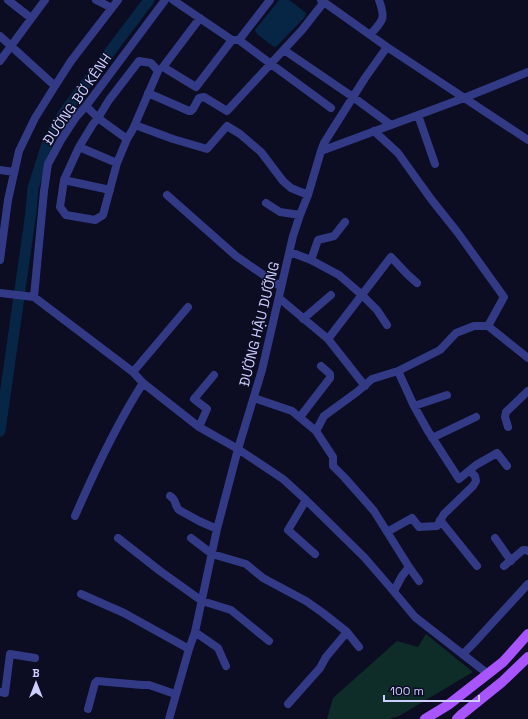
<svg xmlns="http://www.w3.org/2000/svg" width="528" height="719" font-family="'Space Grotesk',sans-serif">
	<style>
		.green { fill: #0e2d28 }
		.water { fill: #072646 }
		.lines { fill: none; stroke-linecap: round; stroke-linejoin: round }
		.river { stroke: #072646; stroke-width: 11 }
		.minor { stroke: #323a86; stroke-width: 8 }
		.major { stroke: #a854ff; stroke-width: 10 }
		.labels { text-anchor: middle; stroke-width: 3; stroke-linejoin: round; paint-order: stroke }
		.street-label { font-size: 14px; fill: #cdceff; stroke: #0c0c23 }
	</style>
	<rect width="100%" height="100%" fill="#0c0c23"/>
	<path class="green" d="M426 634 473 672 399 716 389 719H327L333 698 397 641 418 647Z"/>
	<path class="water" d="M279 0H289L306 13 305 17 277 46 274 47 257 34 255 30Z"/>
	<g class="lines">
		<path class="river" d="M0 431 31 212 33 188 48 141 63 114 149 0"/>
		<path class="minor" d="M8 0 31 18
			M96 0 112 8
			M173 0 232 40H239L270 0
			M321 0 387 47 528 140
			M200 18 163 67 196 87 232 40
			M370 35C383 20 386 20 379 0
			M0 36 55 86
			M239 40 271 64 331 108
			M284 50 353 97 391 125
			M0 61 45 0
			M139 61 151 63 158 71 133 129 127 139 117 163 103 215 95 220 66 215 60 207 64 180 79 147 93 124 98 118 109 100Z
			M148 93 189 111H191L193 109 199 98 204 97 227 111 302 30 324 2
			M86 106 98 118 127 139
			M418 115 435 164
			M135 125 173 139 207 149 227 126 240 134 261 152 283 181 291 188 308 195
			M374 131 398 153 431 199 458 233 504 297 488 326
			M79 147 117 163
			M321 151 324 143 365 78 387 47
			M0 170 14 172
			M64 180 110 190
			M167 195 236 256 281 287
			M266 203 280 212 300 215
			M290 252 311 260 339 275 362 295 377 310 387 325
			M0 260 8 200 19 151 35 118 55 86 71 61 118 0
			M311 260 318 240 334 236 345 222
			M0 293 34 297 133 372 143 383 199 427 238 449 283 479 306 500 364 557 390 587 415 617 488 674
			M34 297 44 191 48 164 61 140 76 117 86 106 165 0
			M279 298 328 339 365 386
			M303 319 331 295
			M328 339 391 257 407 274 417 283
			M398 371 414 406 428 431 459 479 476 465 497 453 507 466
			M133 372 188 307
			M254 398 292 411 316 431 333 457V466L344 477 374 511 409 567 419 581
			M414 406 447 395
			M300 417 330 378V374L321 366
			M199 427 207 409 194 399 214 375
			M508 427 505 417 506 412 528 391
			M316 431 324 416 357 392 372 379 398 371 440 350 456 333 474 326H488L528 358
			M432 438 476 417
			M170 496C177 500 174 505 179 510L199 521 217 529
			M306 500 288 530 315 554
			M75 516C95 470 116 425 143 383
			M440 520 477 566
			M387 532 412 518 419 527 437 526 444 514 473 486 476 481 475 476 470 471
			M118 538 160 571 202 601 231 610 269 641
			M191 538 212 554 246 564 263 578 306 601 323 613 347 632 359 647
			M495 538 511 561
			M504 566 523 550H526L528 551
			M394 591 402 576 409 567
			M81 594 124 613 189 649
			M195 632 218 648 226 666
			M463 654 473 644 528 584
			M0 692 5 693 10 654 35 658
			M288 704 320 668 326 657 347 632
			M88 709 95 683 97 681 142 685H149L152 686 175 694
			M169 719 189 649 195 632 217 529 238 449 262 370 293 236 300 215 308 195 321 151 464 98 528 72"/>
		<path class="major" d="M425 719 448 705 503 662 528 634
			M457 719 461 715 502 682 528 657"/>
	</g>
	<g class="labels">
		<g class="street-label">
			<text transform="translate(77 99) rotate(-55)" y="5">ĐƯỜNG BỜ KÊNH</text>
			<text transform="translate(259 324) rotate(-76)" y="5">ĐƯỜNG HẬU DƯỠNG</text>
		</g>
	</g>
	<g transform="translate(36 683)" stroke="#0c0c23" stroke-width="3" paint-order="stroke">
	<path d="M0-3L7 15L0 10L-7 15Z" fill="#cdceff"/>
	<text y="-6" font-size="11" font-weight="bold" text-anchor="middle" fill="#cdceff">B</text>
	</g>
	<path d="M384 695v6h95v-6" fill="none" stroke="#cdceff" stroke-width="2"/>
	<text x="390" y="695" font-size="12" fill="#cdceff" stroke="#0c0c23" stroke-width="3" paint-order="stroke">100 m</text>
</svg>
